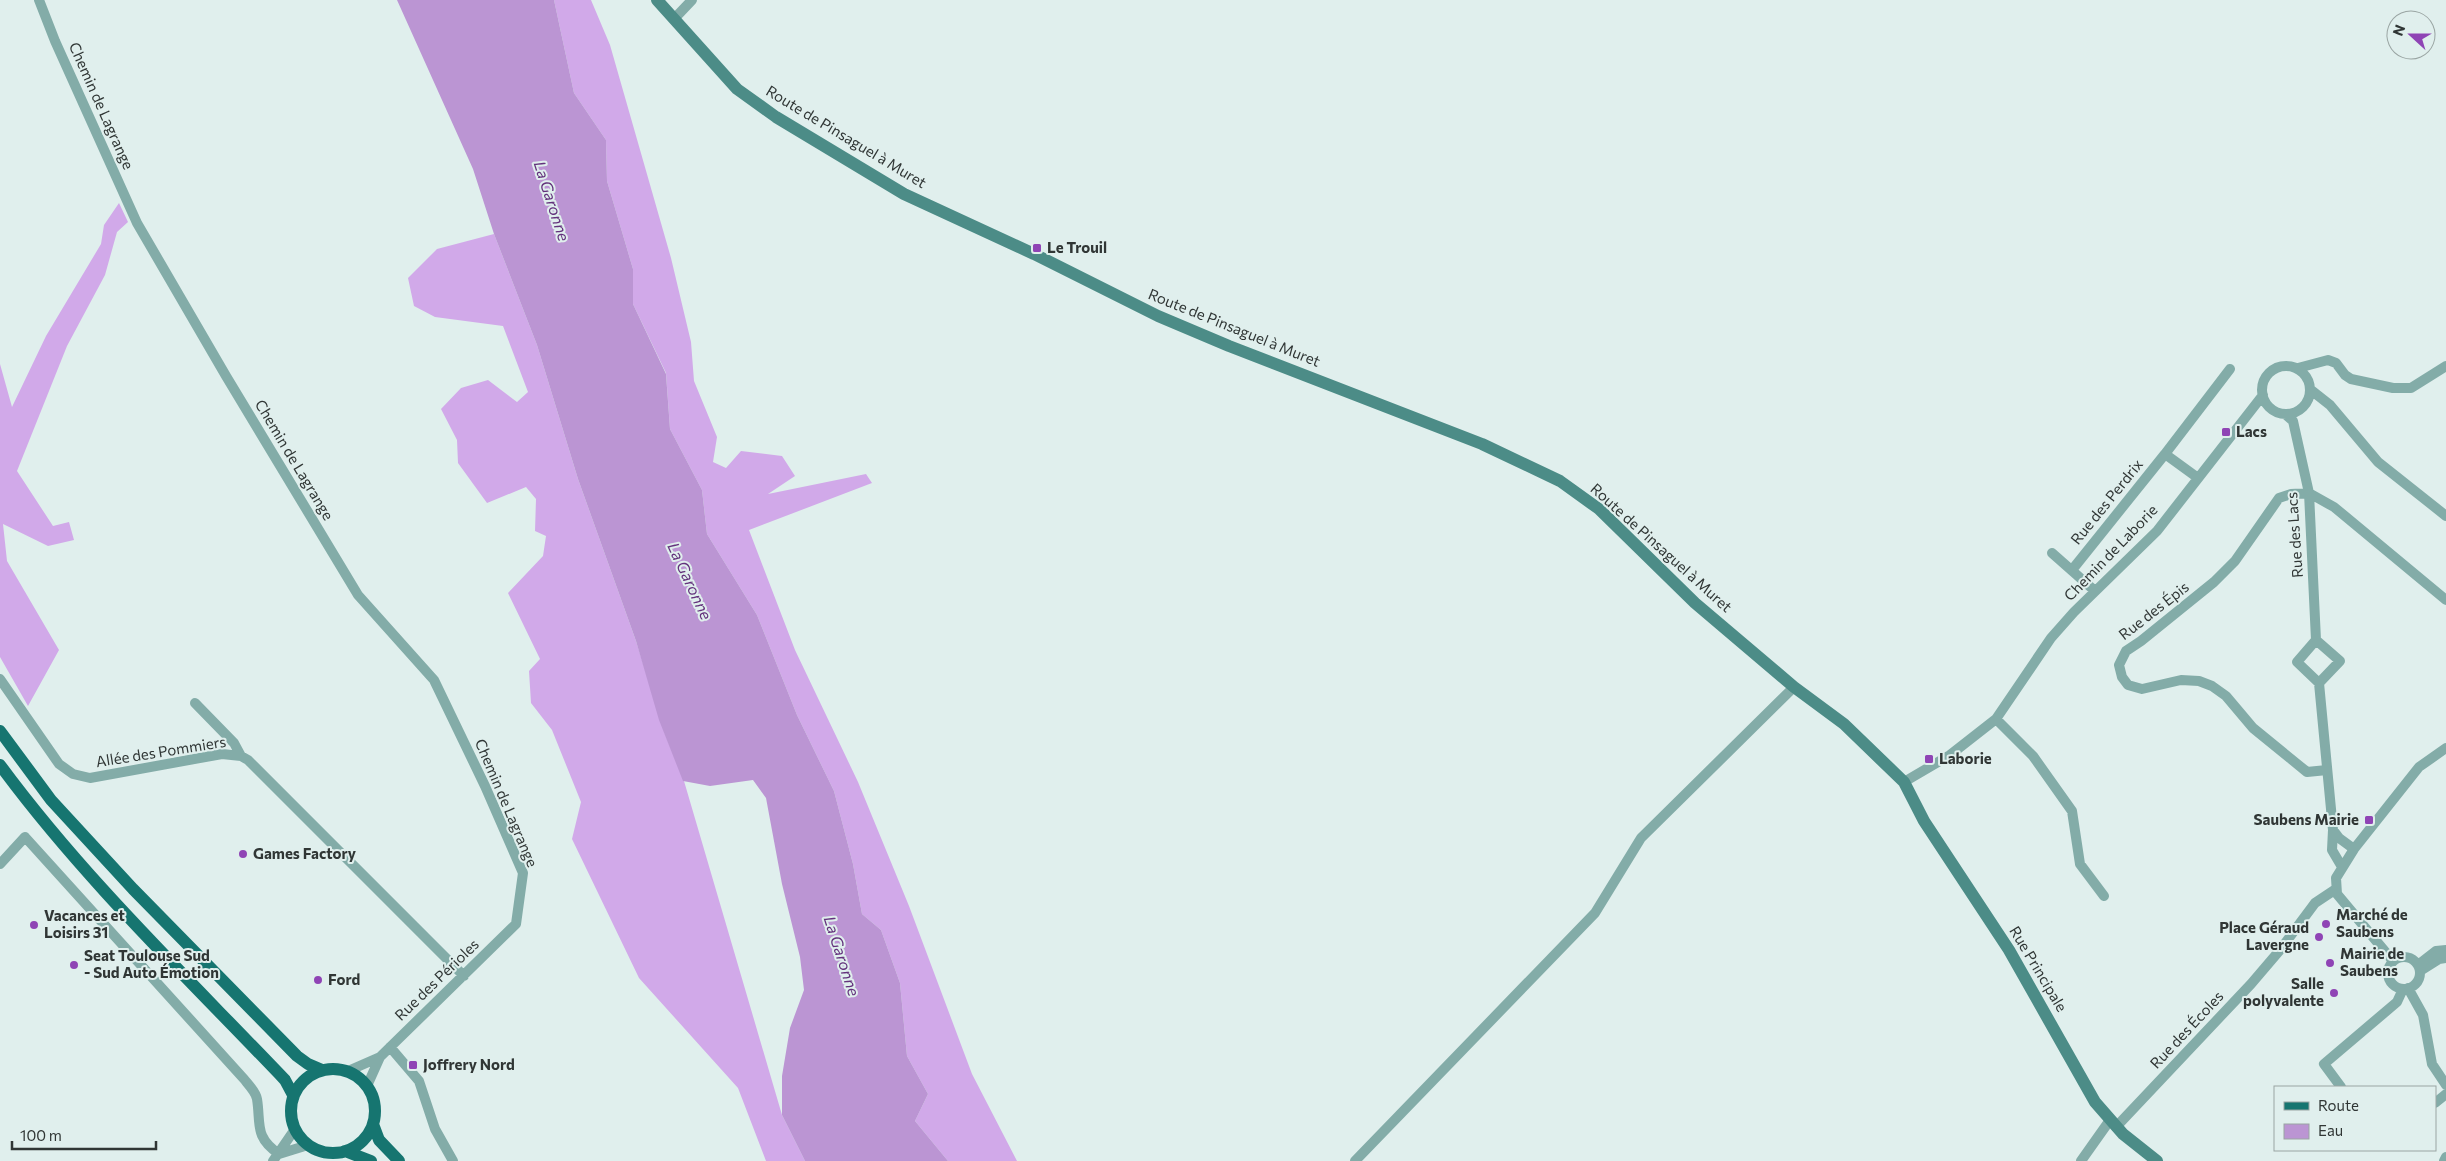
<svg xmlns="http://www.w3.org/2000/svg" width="2446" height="1161" font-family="Commissioner,sans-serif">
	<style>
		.forest { fill: #d1a9e9 }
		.water { fill: #bb95d3 }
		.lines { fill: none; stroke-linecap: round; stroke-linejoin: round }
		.street { stroke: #83aca8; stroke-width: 10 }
		.secondary { stroke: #4c8c87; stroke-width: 12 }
		.primary { stroke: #167570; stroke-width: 12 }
		.poi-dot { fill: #8f44b5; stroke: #e0efed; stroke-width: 2 }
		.labels { text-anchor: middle; stroke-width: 4; stroke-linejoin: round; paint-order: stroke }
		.street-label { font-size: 15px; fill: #303635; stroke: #e0efed }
		.poi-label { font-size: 15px; font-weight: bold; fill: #303635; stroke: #e0efed; text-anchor: start }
		.water-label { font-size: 16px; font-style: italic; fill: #63327c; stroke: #e0efed }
	</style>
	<rect width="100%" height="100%" fill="#e0efed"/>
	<path class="forest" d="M554 0H591L610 45 671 258 691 342 694 381 717 437 713 462 726 468 741 451 782 456 795 476 768 494 866 474 872 483 749 530 795 650 858 782 909 906 972 1074 1017 1161H948L915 1121 928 1094 907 1056 900 983 881 930 862 914 853 864 834 791 797 715 757 615 707 534 702 490 670 429 666 373 633 304V269L607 181 606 140 574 93Z
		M119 203 128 222 117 232 105 275 67 346 17 471 53 526 69 522 74 540 48 546 3 524 7 561 59 650 28 706 0 657V364L12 407 46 336 101 244 104 225Z
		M494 234 537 345 578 479 636 641 665 734 684 781 782 1115 805 1161H766L738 1088 639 978 572 839 581 802 552 730 531 703 529 671 540 659 508 593 543 556 546 536 535 531 536 499 526 487 487 503 458 463 457 440 441 409 461 388 488 380 517 402 528 392 503 326 435 317 414 306 408 278 437 249Z"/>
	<path class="water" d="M397 0H554L574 93 606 140 607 181 633 269V304L666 374 670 429 702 490 707 534 757 615 797 715 834 791 853 864 862 914 881 930 900 983 907 1056 928 1094 915 1121 948 1161H805L782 1115V1076L790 1028 804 990 800 957 782 884 766 798 753 780 710 786 683 781 659 720 636 641 578 479 537 345 494 234 473 169Z"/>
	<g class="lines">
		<path class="street" d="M39 0 55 41 137 223 226 376 358 595 434 680 485 786 523 873 516 924 380 1057 348 1071
			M674 19 692 0
			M2262 390a24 24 0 1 1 48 0a24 24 0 1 1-48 0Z
			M2298 368 2328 360 2336 363 2345 375 2351 379 2393 388H2411L2446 366
			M2311 390 2330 405 2378 462 2446 516
			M2285 414 2293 421 2309 493 2316 640 2297 662 2319 683 2333 830 2332 850 2342 867
			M2165 454 2230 369
			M2052 553 2095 591
			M2072 570 2165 454 2198 478
			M2316 640 2340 661 2319 683
			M0 679 59 764 73 774 90 778 222 754 241 756 248 760 464 976
			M195 703 234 743 241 756
			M1996 719 2033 756 2072 811 2080 864 2104 896
			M2327 770 2307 772 2253 728 2226 696 2212 686 2199 681 2181 680 2142 689 2128 685 2122 677 2119 665 2126 651 2141 641 2214 582 2235 561 2279 498 2291 494 2309 493 2334 507 2446 600
			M1904 782 1950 755 1996 719 2051 638 2074 612 2157 531 2263 395
			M2333 830 2339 838 2354 849
			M0 864 25 837 244 1079C248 1084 256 1092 257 1099 261 1124 254 1137 279 1154
			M2388 973a16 16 0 1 1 32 0a16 16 0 1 1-32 0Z
			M2393 961 2337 894 2336 878 2354 849 2419 767 2446 748
			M2418 965 2436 951 2446 950
			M2420 971 2439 959 2446 958
			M2408 988 2423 1015 2432 1064 2446 1085
			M390 1047 419 1081 435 1129 453 1161
			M367 1086 380 1057
			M2341 1087 2324 1064 2397 1002 2403 989
			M2435 1103 2446 1094
			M2116 1127 2251 984 2280 950 2315 903 2336 889
			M279 1154 308 1145
			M273 1161 295 1129
			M1355 1161 1595 913 1641 838 1794 687
			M2081 1161 2110 1120
			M2444 1161 2446 1157"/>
		<path class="secondary" d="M657 0 737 89 776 117 904 194 1034 254 1158 316 1229 346 1482 444 1560 481 1599 509 1695 603 1794 687 1844 724 1904 782 1924 821 2009 950 2095 1102 2123 1134 2157 1161"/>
		<path class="primary" d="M0 731 51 800 133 889 297 1056 308 1064 322 1070
			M0 765C84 879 188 978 285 1080L293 1095
			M291 1111a42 42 0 1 1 84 0a42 42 0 1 1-84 0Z
			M373 1124 379 1140 399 1161
			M345 1151 371 1161"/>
	</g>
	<g class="poi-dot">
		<rect x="1032" y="243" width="10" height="10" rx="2.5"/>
		<rect x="2221" y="427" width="10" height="10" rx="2.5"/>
		<rect x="1924" y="754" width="10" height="10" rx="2.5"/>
		<rect x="2364" y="815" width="10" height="10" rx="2.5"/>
		<circle cx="243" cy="854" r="5"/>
		<circle cx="2326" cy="924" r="5"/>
		<circle cx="34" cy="925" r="5"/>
		<circle cx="2319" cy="937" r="5"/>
		<circle cx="2330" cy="963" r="5"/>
		<circle cx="74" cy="965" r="5"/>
		<circle cx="318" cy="980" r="5"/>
		<circle cx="2334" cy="993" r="5"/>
		<rect x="408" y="1060" width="10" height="10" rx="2.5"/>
	</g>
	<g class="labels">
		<g class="street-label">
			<text transform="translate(101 106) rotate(66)" y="5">Chemin de Lagrange</text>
			<text transform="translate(846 137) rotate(31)" y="5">Route de Pinsaguel à Muret</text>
			<text transform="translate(1234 328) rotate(22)" y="5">Route de Pinsaguel à Muret</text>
			<text transform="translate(294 460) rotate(59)" y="5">Chemin de Lagrange</text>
			<text transform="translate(2107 502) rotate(-51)" y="5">Rue des Perdrix</text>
			<text transform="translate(2295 535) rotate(-94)" y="5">Rue des Lacs</text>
			<text transform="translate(1661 548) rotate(42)" y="5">Route de Pinsaguel à Muret</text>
			<text transform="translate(2111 553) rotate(-46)" y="5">Chemin de Laborie</text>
			<text transform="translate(2154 611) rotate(-38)" y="5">Rue des Épis</text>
			<text transform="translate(161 752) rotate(-9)" y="5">Allée des Pommiers</text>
			<text transform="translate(506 803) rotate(67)" y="5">Chemin de Lagrange</text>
			<text transform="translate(2038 969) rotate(59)" y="5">Rue Principale</text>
			<text transform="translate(437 980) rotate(-44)" y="5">Rue des Périoles</text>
			<text transform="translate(2187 1030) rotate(-47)" y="5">Rue des Écoles</text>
		</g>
		<g class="poi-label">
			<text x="1047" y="253">Le Trouil</text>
			<text x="2236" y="437">Lacs</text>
			<text x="1939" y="764">Laborie</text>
			<text x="2359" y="825" text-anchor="end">Saubens Mairie</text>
			<text x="253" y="859">Games Factory</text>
			<text x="2336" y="920">Marché de<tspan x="2336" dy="17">Saubens</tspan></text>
			<text x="44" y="921">Vacances et<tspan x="44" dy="17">Loisirs 31</tspan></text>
			<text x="2309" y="933" text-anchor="end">Place Géraud<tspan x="2309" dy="17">Lavergne</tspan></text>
			<text x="2340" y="959">Mairie de<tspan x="2340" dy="17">Saubens</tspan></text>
			<text x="84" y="961">Seat Toulouse Sud<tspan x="84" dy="17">- Sud Auto Émotion</tspan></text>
			<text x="328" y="985">Ford</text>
			<text x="2324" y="989" text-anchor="end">Salle<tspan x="2324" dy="17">polyvalente</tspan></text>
			<text x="423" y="1070">Joffrery Nord</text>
		</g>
		<g class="water-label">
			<text transform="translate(552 201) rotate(72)" y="6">La Garonne</text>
			<text transform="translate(690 581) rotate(65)" y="6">La Garonne</text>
			<text transform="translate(842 956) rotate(72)" y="6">La Garonne</text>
		</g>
	</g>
	<rect x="2274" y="1086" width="162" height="65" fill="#e0efed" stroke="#9aa5a3"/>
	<rect x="2284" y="1102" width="25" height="8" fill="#167570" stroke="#9aa5a3"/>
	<text x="2318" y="1111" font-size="15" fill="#303635">Route</text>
	<rect x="2284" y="1124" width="25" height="15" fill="#bb95d3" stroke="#9aa5a3"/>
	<text x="2318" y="1136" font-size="15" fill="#303635">Eau</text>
	<g transform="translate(2411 35) rotate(291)"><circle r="24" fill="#e0efed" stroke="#9aa5a3"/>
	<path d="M0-4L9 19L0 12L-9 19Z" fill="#8f44b5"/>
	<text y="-8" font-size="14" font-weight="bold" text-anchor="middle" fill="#303635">N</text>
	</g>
	<path d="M12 1141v8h144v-8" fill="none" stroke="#303635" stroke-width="2.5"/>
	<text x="20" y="1141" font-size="15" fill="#303635" stroke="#e0efed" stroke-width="4" paint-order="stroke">100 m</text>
</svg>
